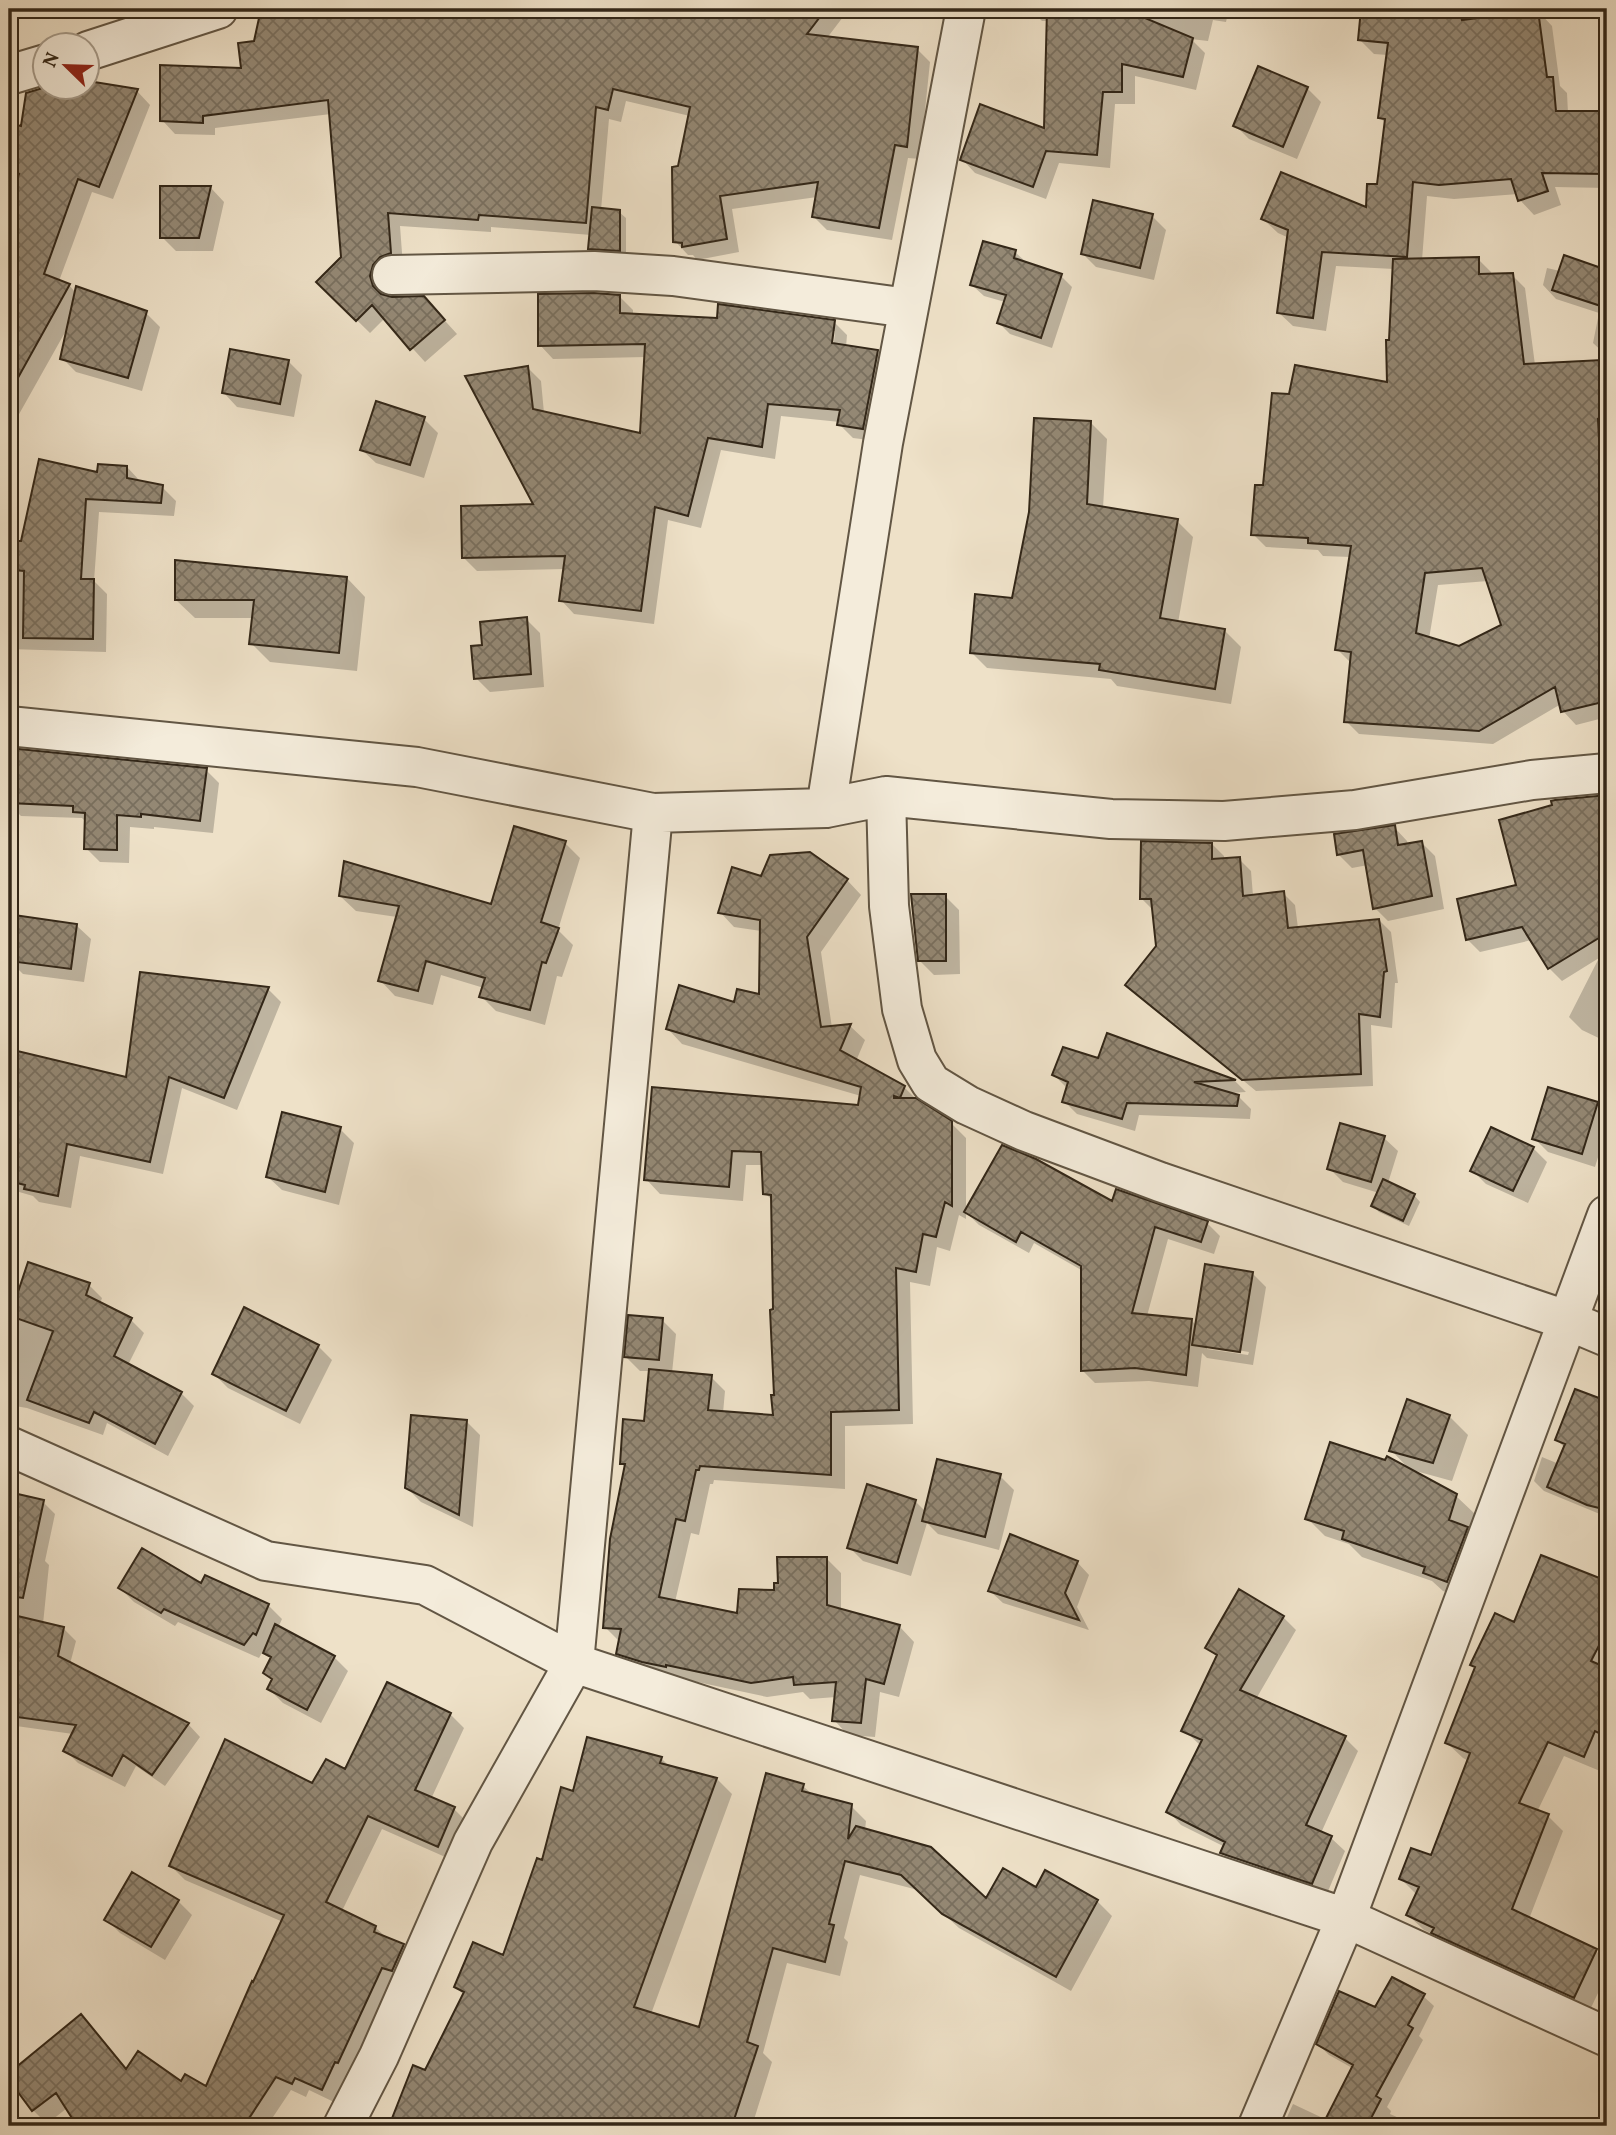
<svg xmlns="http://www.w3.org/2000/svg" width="1616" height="2135" font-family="Vollkorn,serif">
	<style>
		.shadow { fill: #0003; fill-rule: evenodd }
		.building { fill: url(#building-cross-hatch); stroke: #332718; stroke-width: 2; fill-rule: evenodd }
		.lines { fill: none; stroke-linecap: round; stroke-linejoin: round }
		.minor-casing { stroke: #625644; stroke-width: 42 }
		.minor { stroke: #f4ecdb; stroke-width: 38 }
	</style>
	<defs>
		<pattern id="building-cross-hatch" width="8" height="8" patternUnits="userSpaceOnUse" patternTransform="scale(1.75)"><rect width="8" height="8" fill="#948874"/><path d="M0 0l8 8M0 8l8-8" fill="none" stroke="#796f5e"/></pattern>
	</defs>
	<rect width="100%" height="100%" fill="#eee1c8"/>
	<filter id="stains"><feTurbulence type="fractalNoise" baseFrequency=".00286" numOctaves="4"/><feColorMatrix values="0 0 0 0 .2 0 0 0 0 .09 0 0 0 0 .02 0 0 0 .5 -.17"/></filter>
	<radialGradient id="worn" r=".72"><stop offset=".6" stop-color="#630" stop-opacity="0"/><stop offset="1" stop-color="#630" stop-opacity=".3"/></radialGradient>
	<path class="shadow" d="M263 9H592L625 19 629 9H834L843 17 827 38 917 49 930 62 920 159 908 158 892 240 827 230 814 217 817 197 732 209 739 252 697 260 693 255H688L675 241 680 168 690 116 626 101 621 122 609 119 601 210 619 212 626 218V256L596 255 590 249 591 235 491 227V232L400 226 403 266 383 290 384 297 437 312 457 334 425 362 385 318 370 333 318 282 342 257 331 114 215 128V135L175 134 162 120 243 70 255 43Z
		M1030 9H1229L1226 22 1213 20 1208 41 1191 39 1205 53 1196 90 1135 76V104H1115L1110 168 1059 163 1046 199 975 173 962 159 1046 130 1048 21H1042Z
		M1362 9H1524L1523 13 1538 11 1552 26 1560 86 1567 93 1568 113H1607V188L1555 187 1561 205 1534 215 1520 200 1518 194 1454 199 1427 196 1422 260 1478 259 1491 272 1492 276 1512 275 1525 288 1535 365 1601 362 1607 368V717L1576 725 1563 711 1561 704 1493 744 1359 734 1346 721 1350 662 1337 649 1351 557 1323 556 1318 550 1266 547 1253 534 1290 396 1389 385 1394 269 1336 266 1326 331 1293 326 1278 312 1289 238 1278 233 1263 219 1367 210 1379 186 1387 124 1380 118 1388 55 1374 54 1360 40ZM1488 581 1503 626 1459 647 1429 639 1438 585Z
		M88 83 137 91 150 105 113 199 92 192 59 281 69 285 76 293 146 313 160 327 142 391 76 372 62 358 68 327 9 432V206L17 183 9 181V125L22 128 50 88H88Z
		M1307 88 1321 102 1297 159 1249 139 1235 125Z
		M162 188H211L224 202 213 251H176L162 237Z
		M1152 216 1166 230 1154 280 1096 267 1082 253Z
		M1015 252 1027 263 1061 276 1072 287 1052 348 1010 334 999 323 1005 302 984 296 972 285Z
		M1547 268 1560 271 1602 270 1607 275V356L1593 343 1599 313 1556 299 1543 285Z
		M619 296 633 310V315L834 322 847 335 846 347 878 352 891 365 877 441 853 438 839 424 840 422 781 416 775 459 721 450 701 528 668 520 654 624 574 614 561 600 565 569 477 571 463 557 536 506 528 368 541 381 544 413 642 435 646 357 553 359 540 345ZM832 331H835L833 352H829Z
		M288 361 302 375 294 417 237 407 224 393Z
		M424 419 438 433 424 478 376 463 362 450Z
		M1091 423 1107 439 1103 508 1177 521 1193 537 1178 623 1225 631 1241 647 1231 704 1117 686 1111 679 987 668 971 652 1014 600Z
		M127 467 140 481 162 487 176 501 174 516 99 512 94 581 107 594 106 652 9 649V588L16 591 19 542 22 543 99 474Z
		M347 578 365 597 357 671 270 662 251 643 254 618H195L176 600Z
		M526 619 540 633 544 687 490 692 476 678 484 647Z
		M10 750 206 770 219 783 213 833 154 827V829L130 827 129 863 100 862 86 848 87 823 82 818 21 816 9 804Z
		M1607 797V1042L1582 1030 1569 1017 1599 958 1562 981 1549 968 1532 940 1480 952 1467 939 1518 886 1556 801Z
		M1394 827 1407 841 1408 845 1422 843 1435 856 1444 909 1388 921 1375 908 1368 865 1352 868 1339 855 1336 835Z
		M565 843 580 858 558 930 573 945 562 977 557 976 545 1025 496 1011 481 996 484 988 441 975 433 1005 395 996 380 980 397 917 356 911 340 896 492 906Z
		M1212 844 1224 856V860L1239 859 1251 871 1253 896 1283 893 1295 905 1298 928 1379 920 1391 932 1398 983H1395L1392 1028 1371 1025 1373 1086 1256 1091 1127 985 1158 947 1154 911 1142 899Z
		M810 854 847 880 861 895 821 952 832 1028 850 1026 865 1040 856 1061 904 1087 918 1101 951 1123 966 1138V1212L1113 1204 1207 1223 1220 1236 1214 1254 1168 1239 1147 1316 1192 1321 1197 1326 1252 1273 1266 1287 1253 1365 1207 1358 1202 1353 1198 1387 1149 1381 1095 1383 1082 1370 1083 1271 1034 1243 1029 1253 979 1225 966 1212V1219L959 1215 950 1251 937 1247 930 1286 910 1282 913 1424 845 1426V1489L714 1480 713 1484H710L699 1535 691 1533 675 1602 738 1615 827 1559 841 1573V1610L900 1627 914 1642 899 1697 880 1692 875 1737 848 1735 834 1720 836 1697 810 1699 803 1692 767 1697 632 1668 618 1653 620 1642 605 1627 626 1468 621 1463 645 1423 650 1371H640L626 1357 662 1320 676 1334 672 1373 711 1377 725 1391 723 1413 774 1417 776 1397 773 1201 765 1193 764 1165H746L743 1201 660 1194 646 1179 859 1107 861 1096 682 1044 668 1029 760 996 761 931 734 927 720 912 762 878ZM1207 1345 1249 1352 1248 1355 1207 1349Z
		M945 896 959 910 960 974 934 975 920 961Z
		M15 917 77 926 91 939 84 982 23 974 9 960Z
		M268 989 281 1002 237 1110 182 1088 163 1174 80 1156 71 1208 39 1202 33 1196 9 1189 10 1051 128 1079Z
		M1108 1035 1235 1081 1246 1092 1229 1093 1238 1096 1251 1109 1250 1119 1139 1115 1135 1131 1077 1114 1064 1101 1068 1089 1054 1075 1099 1060Z
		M1597 1103 1607 1114V1128L1595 1167 1548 1152 1534 1138Z
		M340 1129 354 1143 339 1205 282 1190 268 1177Z
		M1384 1138 1398 1151 1388 1183 1414 1195 1420 1202 1409 1226 1379 1212 1373 1206 1379 1193 1343 1182 1329 1168Z
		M1533 1148 1547 1162 1528 1203 1486 1184 1472 1170Z
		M29 1264 89 1285 102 1298 100 1304 131 1320 144 1333 128 1365 181 1393 194 1406 168 1456 107 1423 103 1435 27 1408 9 1405V1324Z
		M318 1346 332 1360 300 1424 228 1388 214 1374Z
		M1576 1391 1607 1403V1517L1544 1491 1534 1481 1542 1457 1559 1464 1565 1448 1557 1440Z
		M1449 1416 1468 1435 1452 1481 1412 1470 1456 1496 1475 1514 1469 1530 1485 1547 1466 1599 1443 1591 1432 1581 1362 1557 1349 1544 1325 1536 1307 1518 1410 1470 1391 1450Z
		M466 1421 480 1435 473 1527 421 1502 407 1488Z
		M1000 1476 1014 1490 999 1550 938 1534 927 1523 911 1576 863 1561 849 1547 915 1501 926 1512Z
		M9 1494 43 1502 55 1514 45 1561 49 1565 43 1624 63 1628 76 1641 70 1664 188 1724 200 1737 165 1786 136 1766 125 1787 78 1763 65 1750 73 1734 9 1725Z
		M1542 1557 1607 1583V1754L1600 1771 1564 1756 1537 1812 1548 1816 1563 1831 1529 1919 1596 1951 1607 1962V1974L1589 2012 1449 1948 1437 1936 1424 1930 1408 1915 1417 1895 1401 1879 1432 1858 1469 1761 1463 1758 1447 1743 1476 1669 1472 1665 1515 1625Z
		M1077 1562 1089 1575 1077 1607 1089 1630 1003 1603 990 1591Z
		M202 1585 268 1605 282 1619 278 1628 334 1657 348 1671 321 1723 283 1703 269 1689 273 1681 265 1673 272 1660 263 1651 259 1658 178 1622 175 1626 134 1602 120 1588Z
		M1283 1617 1296 1630 1256 1699 1345 1738 1358 1751 1321 1833 1331 1838 1345 1851 1326 1896 1235 1866 1222 1853 1225 1847 1181 1825 1168 1811 1201 1746 1184 1730 1218 1658 1207 1647Z
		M450 1714 464 1728 431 1799 454 1809 468 1823 452 1860 382 1829 342 1911 375 1927 388 1939 403 1945 417 1959 336 2103 309 2090 306 2097 291 2090 267 2126H117L122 2115 104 2126H81L67 2108 47 2124 33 2110 9 2078V2074L81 2016 136 2081 181 2084 206 2089 283 1922 185 1880 171 1866 313 1786 346 1772Z
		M661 1758 670 1767 717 1779 732 1794 651 2014 700 2029 803 1786 814 1796 851 1806 866 1821 865 1830 986 1901 1037 1889 1097 1901 1112 1916 1071 1991 959 1928 918 1890 860 1875 844 1938 848 1942 840 1976 787 1963 763 2053 772 2062 752 2126H391L414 2067 426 2072 464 1995 456 1987 504 1958 543 1862 574 1793Z
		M178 1901 192 1915 165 1960 120 1933 106 1919Z
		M1423 1996 1434 2006 1419 2036 1423 2040 1387 2107 1391 2111 1390 2114 1417 2126H1283L1293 2104 1327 2120 1354 2069 1329 2055 1318 2044 1376 2010Z
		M1600 2122 1607 2125V2126H1598Z"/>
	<path class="building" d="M261 9H277L318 17 319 9H826L807 34 918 47 907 147 895 145 879 228 812 217 818 182 720 196 727 239 682 247V243L673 242 672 167 678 166 690 107 613 89 608 110 596 107 586 223 479 215 478 220 388 213 391 253 380 257 373 265 370 276 373 286 381 294 392 297 424 296 445 320 410 350 372 305 356 321 316 282 341 257 328 100 203 116V123L160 121V65L241 68 238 43 254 41Z
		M1047 9H1142L1140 16 1193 38 1183 77 1122 64V92H1103L1097 155 1046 151 1033 187 960 160 980 104 1044 128Z
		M1361 9H1461L1462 20 1538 10 1547 77H1553L1556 111H1606L1605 174 1542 173 1548 191 1518 201 1511 179 1439 185 1413 182 1407 257 1322 252 1313 318 1277 313 1288 230 1261 219 1281 172 1366 207 1367 184H1377L1385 119 1378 118 1388 43 1358 40Z
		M1258 66 1308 87 1283 147 1233 126Z
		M88 81 138 89 99 187 78 179 44 274 70 284 9 394V201L19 174 9 171V123L21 126 26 93 46 87 88 88Z
		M160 186H211L199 238H160Z
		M1093 200 1153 214 1140 268 1081 254Z
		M592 207 620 210V251L588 249Z
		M983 241 1016 250 1014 258 1062 274 1041 338 997 323 1006 295 970 285Z
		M1564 255 1607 270V308L1552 290Z
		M1479 257V274L1513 273 1524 364 1602 360 1604 419H1598L1602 495 1607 494V701L1561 712 1555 687 1479 731 1344 722 1351 652 1335 650 1351 546 1308 543V538L1251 535 1255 485H1263L1272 393 1289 394 1295 365 1387 382 1386 340H1389L1393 259ZM1482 568 1501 625 1459 646 1416 633 1425 573Z
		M76 286 147 311 128 378 60 359Z
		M594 293 620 295V313L717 318 718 304 835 320 832 343 878 350 863 429 837 425 840 410 768 404 762 447 708 438 688 516 655 507 641 611 559 601 565 556 462 558 461 506 533 504 465 376 528 366 533 409 640 433 645 344 538 346V294Z
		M230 349 289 360 280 404 222 393Z
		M376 401 425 417 410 465 360 450Z
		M1034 418 1091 421 1087 504 1178 519 1160 618 1225 629 1215 689 1099 670 1100 664 970 653 975 594 1012 598 1029 512Z
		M39 459 97 472 98 464 127 466V478L163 485 161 503 86 499 81 579H94L93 639 23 638 24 571 15 570 17 541H21Z
		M175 560 347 577 339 653 249 644 254 600H175Z
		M527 617 531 674 474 679 471 646 482 645 480 622Z
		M9 748 207 768 200 821 141 814V817L117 815V850L84 849 85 813 73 812V806L9 803Z
		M1607 795V933L1548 969 1522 927 1466 940 1457 899 1516 885 1499 820 1552 805 1551 801 1555 800Z
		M1395 825 1398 845 1422 841 1432 896 1373 909 1363 850 1337 855 1334 834Z
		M514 826 566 841 541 922 559 928 546 963 542 962 530 1010 479 997 485 978 426 961 418 991 378 981 399 906 339 896 344 861 491 904Z
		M1141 841 1212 843V859L1240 857 1243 896 1284 891 1288 928 1379 919 1387 971 1384 972 1380 1017 1359 1014 1361 1074 1242 1080 1125 985 1156 946 1151 899H1140Z
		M810 852 848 879 807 937 821 1027 851 1024 840 1050 905 1086 900 1098 894 1096V1098H916L952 1121V1206L945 1202 936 1237 923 1234 916 1272 896 1268 899 1410 831 1412V1475L700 1466 699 1470H696L685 1521 676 1519 659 1597 737 1613 739 1589 774 1590V1583H778L777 1557H827V1605L900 1625 884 1684 866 1679 861 1723 832 1721 836 1682 794 1685 793 1677 751 1683 666 1665V1667L642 1662 616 1654 621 1629 603 1628 610 1539 625 1464H620L623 1419 644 1421 649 1369 712 1375 708 1410 773 1415 771 1395H774L770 1310 773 1309 771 1195 763 1194 761 1152 732 1151 729 1187 644 1180 652 1087 858 1105 861 1087 666 1029 679 985 734 1002 737 989 759 994 760 920 718 913 732 867 761 876 770 855Z
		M911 894H946V961H918Z
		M14 915 77 924 71 969 9 961Z
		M140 972 269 987 224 1098 169 1077 150 1162 67 1144 58 1196 24 1189 25 1185 9 1181V1049L126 1077Z
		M1107 1033 1236 1080 1194 1082 1239 1095 1237 1106 1127 1103 1122 1119 1062 1102 1068 1082 1052 1075 1063 1047 1098 1058Z
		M1548 1087 1598 1102 1582 1154 1532 1139Z
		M282 1112 341 1127 325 1192 266 1177Z
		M1340 1123 1385 1136 1371 1182 1327 1169Z
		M1491 1127 1534 1147 1513 1191 1470 1171Z
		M1002 1145 1036 1159 1112 1201 1116 1189 1208 1221 1201 1242 1155 1227 1132 1313 1192 1319 1186 1375 1135 1368 1081 1371V1266L1021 1232 1016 1242 964 1212Z
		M1383 1179 1415 1194 1403 1221 1371 1206Z
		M28 1262 90 1283 86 1295 132 1318 114 1356 182 1392 155 1444 94 1412 89 1423 27 1400 53 1331 10 1316Z
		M1205 1264 1253 1272 1240 1352 1192 1345Z
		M244 1307 319 1345 286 1411 212 1374Z
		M628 1315 663 1318 659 1360 624 1357Z
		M1575 1389 1607 1401V1510L1587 1505 1547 1487 1565 1444 1555 1440Z
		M1407 1399 1450 1415 1433 1463 1389 1451Z
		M411 1415 467 1420 459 1515 405 1488Z
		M1330 1442 1385 1460 1387 1456 1457 1494 1449 1520 1468 1527 1447 1582 1423 1573 1425 1567 1342 1539 1344 1531 1305 1519Z
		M937 1459 1001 1474 985 1537 922 1521Z
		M867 1484 916 1500 897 1563 847 1548Z
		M9 1492 44 1500 23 1598 9 1596Z
		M1010 1534 1078 1561 1065 1593 1079 1620 988 1591Z
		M142 1548 201 1583 205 1575 269 1604 256 1635 253 1633 244 1645 164 1609 161 1613 118 1588Z
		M1541 1555 1607 1581V1630L1591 1661 1607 1668V1737L1595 1731 1584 1757 1548 1742 1519 1803 1549 1814 1512 1909 1597 1949 1574 1998 1431 1933 1434 1928 1406 1915 1419 1887 1399 1879 1411 1848 1431 1855 1470 1753 1445 1743 1475 1667 1470 1665 1495 1613 1514 1622Z
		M1239 1589 1284 1616 1240 1690 1346 1736 1306 1825 1332 1836 1312 1884 1220 1853 1225 1842 1166 1812 1202 1740 1181 1731 1217 1655 1205 1648Z
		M9 1614 64 1627 58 1656 189 1723 152 1775 123 1755 112 1776 63 1751 76 1725 9 1716Z
		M275 1624 335 1656 307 1710 267 1689 272 1679 263 1673 271 1657 263 1653Z
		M387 1682 451 1713 415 1790 455 1807 438 1847 368 1816 326 1902 376 1926 374 1932 404 1944 392 1971 382 1968 338 2063 335 2062 322 2090 295 2078 292 2084 276 2077 244 2126H77L56 2093 32 2111 9 2080V2073L81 2014 126 2069 138 2051 181 2081 185 2074 206 2086 252 1981 253 1982 284 1915 169 1866 225 1739 312 1783 326 1759 345 1769Z
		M587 1737 662 1757 660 1763 717 1778 634 2007 699 2027 766 1773 804 1784 802 1791 852 1804 848 1839 856 1826 931 1847 986 1898 1003 1868 1036 1887 1045 1870 1098 1900 1056 1977 942 1914 901 1875 845 1861 829 1924 834 1925 825 1962 773 1948 747 2042 758 2046 732 2126H389L413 2065 425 2070 464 1992 454 1987 473 1942 503 1955 537 1858 542 1860 561 1787 573 1791Z
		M132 1872 179 1900 151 1947 104 1920Z
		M1392 1977 1425 1994 1408 2025 1413 2028 1376 2096 1381 2099 1367 2126H1322L1353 2065 1316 2044 1339 1991 1375 2007Z"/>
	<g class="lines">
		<g class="minor-casing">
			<path id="minor" d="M88 51 218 9
				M9 75 46 64
				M392 275 594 271 673 276 908 308
				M9 726 417 767 653 813
				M886 796 889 906 902 1009 917 1060 931 1083 967 1105 1024 1131 1160 1182 1569 1321 1607 1337
				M826 808 883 443 966 9
				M9 1446 266 1561 425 1585 574 1663 1346 1918 1607 2037
				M343 2126 379 2056 473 1842 574 1663 653 813 826 808 886 796 1111 819 1224 821 1355 810 1532 780 1607 773
				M1258 2126 1346 1918 1607 1215"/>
		</g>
		<use href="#minor" class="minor"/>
	</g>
	<rect width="1616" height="2135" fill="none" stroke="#eee1c8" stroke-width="35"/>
	<rect x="10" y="10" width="1595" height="2114" fill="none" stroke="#332718" stroke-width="3.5"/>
	<rect x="18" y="18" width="1581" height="2100" fill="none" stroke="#332718" stroke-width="2"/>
	<g transform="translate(66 66) rotate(293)"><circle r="33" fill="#f4ecdb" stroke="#a79d8d" stroke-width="2"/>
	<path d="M0-5L12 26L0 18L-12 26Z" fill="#8f2418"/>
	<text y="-10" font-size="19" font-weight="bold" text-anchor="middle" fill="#332718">N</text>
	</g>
	<rect width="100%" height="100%" filter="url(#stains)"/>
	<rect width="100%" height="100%" fill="url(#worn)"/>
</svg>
